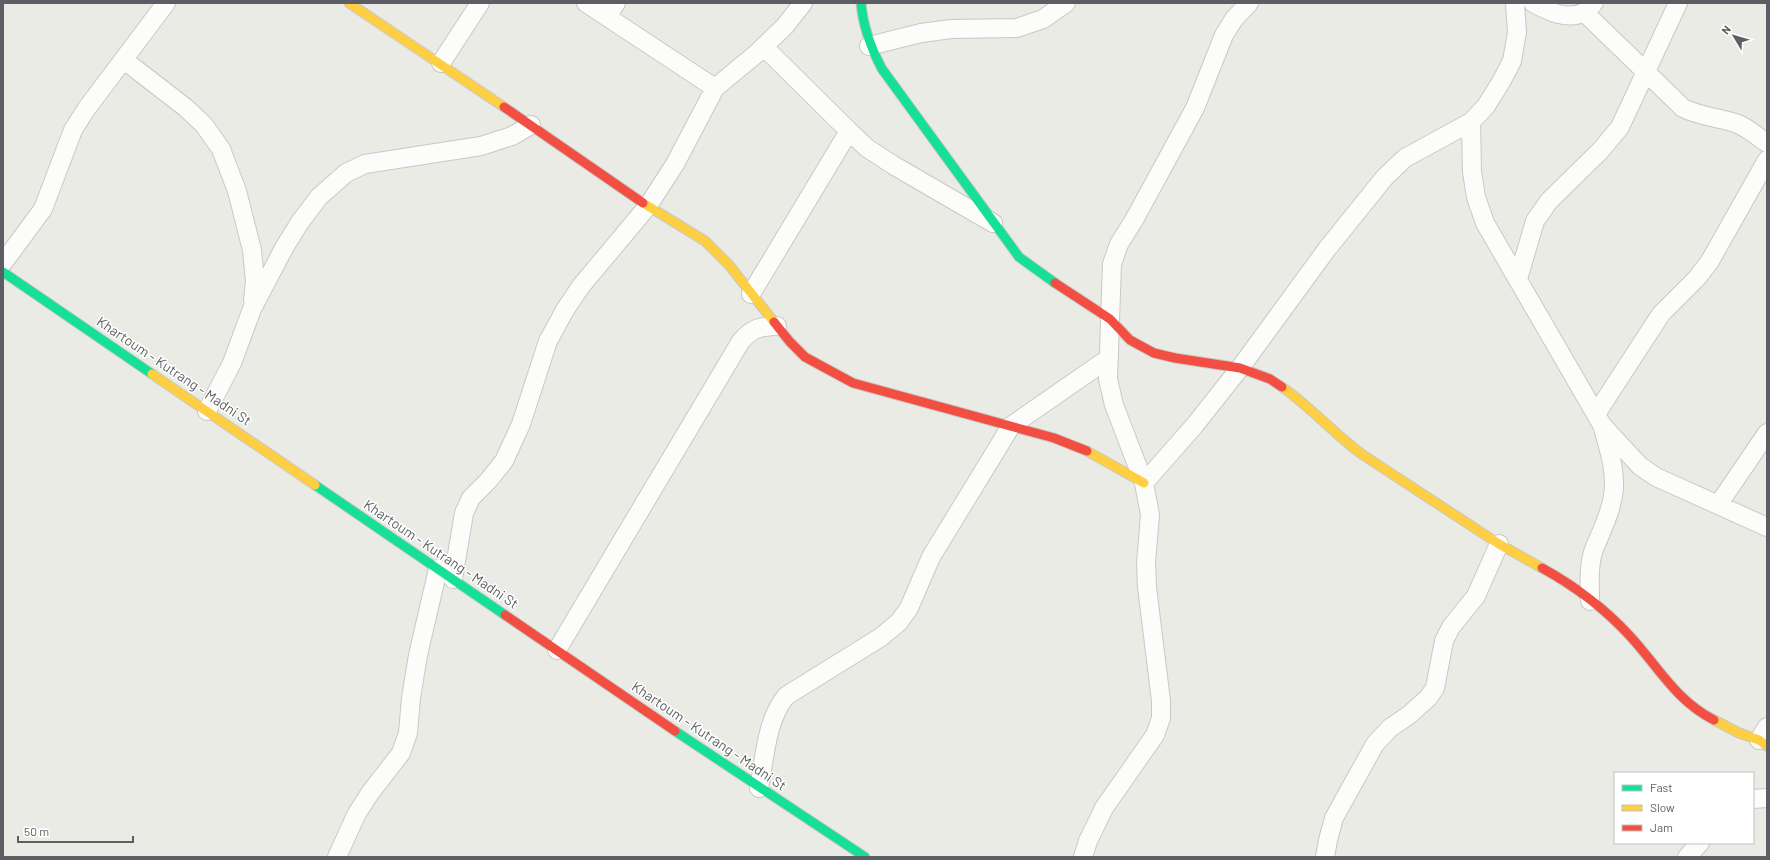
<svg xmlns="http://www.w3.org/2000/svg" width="1770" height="860" font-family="Barlow,sans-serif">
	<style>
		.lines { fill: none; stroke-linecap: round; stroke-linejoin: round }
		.street-casing { stroke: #c8c8c6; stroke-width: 20 }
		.fast-casing { stroke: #c7c8c6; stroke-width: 11 }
		.slow-casing { stroke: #c7c8c6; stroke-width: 11 }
		.jam-casing { stroke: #c7c8c6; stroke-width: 11 }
		.street { stroke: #fcfcfb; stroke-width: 18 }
		.fast { stroke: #16e098; stroke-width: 9 }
		.slow { stroke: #ffcf43; stroke-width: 9 }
		.jam { stroke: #f24e42; stroke-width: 9 }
		.labels { text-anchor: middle; stroke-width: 3; stroke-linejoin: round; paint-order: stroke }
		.street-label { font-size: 14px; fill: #5c5e63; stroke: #fff }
	</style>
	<rect width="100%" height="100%" fill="#ebebe6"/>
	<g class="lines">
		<g class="street-casing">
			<path id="street" d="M586 3 715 88
				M1533 3C1548 11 1567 21 1585 12 1588 10 1591 6 1594 3
				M1584 12 1683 108C1699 116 1715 117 1732 122 1745 125 1756 136 1767 143
				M607 17 616 3
				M869 46 921 33 951 29 1017 28 1043 19 1066 3
				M764 47 849 131 867 148 893 165 993 223
				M124 60 186 108 204 125 221 149 237 191 252 250 255 281 253 300
				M441 63 480 3
				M1471 122 1472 172 1476 197 1485 223 1602 425 1640 466 1656 477 1767 527
				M3 263 43 209 73 130 87 108 166 3
				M1518 279 1535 221 1549 201 1601 150 1620 127 1678 3
				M751 294 849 131
				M207 411 232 363 252 309 284 248 300 222 319 197 346 173 365 164 481 146 512 136 531 125
				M1596 414 1661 314 1697 278 1710 261 1767 160
				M1144 483 1194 426 1240 368 1327 249 1385 177 1405 158 1471 122 1486 106 1501 82 1512 61 1517 32 1515 3
				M1718 505 1767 433
				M453 579 464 513 471 498 488 481 504 461 521 424 548 341 565 310 581 286 648 206 675 164 715 88 756 54 785 26 803 3
				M1590 601C1590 585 1588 568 1593 552 1601 531 1612 512 1614 488 1615 467 1608 447 1603 428
				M557 650 741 341C754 327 759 327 777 326
				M1759 740 1767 727
				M759 788C765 757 766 721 786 696L881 637 899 622 909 608 931 557 1011 426 1109 358
				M1753 799 1767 798
				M337 857 356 815 370 793 401 753 408 733 411 698 418 655 438 569
				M1083 857 1088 841 1104 808 1155 735 1161 718V701L1147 587 1146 563 1150 515 1144 483 1114 405 1108 379 1112 264 1119 244 1134 220 1195 108 1224 35 1234 19 1249 3
				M1325 857 1328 840 1334 818 1375 744 1390 728 1409 715 1428 698 1435 688 1444 641 1451 627 1476 596 1499 544
				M1687 857 1700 843"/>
		</g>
		<g class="fast-casing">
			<path id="fast" d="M861 3C863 27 871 48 882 69L1019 257 1055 283
				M3 272 152 374
				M315 485 505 615
				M675 731 865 857"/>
		</g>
		<g class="slow-casing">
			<path id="slow" d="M349 3 504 107
				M643 203 705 241 729 265 774 322
				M152 374 315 485
				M1282 387C1311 407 1334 434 1363 455L1499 544 1542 568
				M1087 451 1144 483
				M1714 720 1739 733 1759 740 1767 746"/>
		</g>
		<g class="jam-casing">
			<path id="jam" d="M504 107 643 203
				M1055 283 1110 319 1130 340 1154 353 1175 358 1240 368 1270 379 1282 387
				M774 322 790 342 805 357 853 383 1054 438 1087 451
				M1542 568C1573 585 1605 609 1629 635 1658 666 1675 700 1714 720
				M505 615 675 731"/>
		</g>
		<use href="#street" class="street"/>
		<use href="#fast" class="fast"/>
		<use href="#slow" class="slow"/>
		<use href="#jam" class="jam"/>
	</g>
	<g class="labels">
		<g class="street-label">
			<text transform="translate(174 371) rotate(34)" y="5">Khartoum - Kutrang - Madni St</text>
			<text transform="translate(441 554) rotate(34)" y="5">Khartoum - Kutrang - Madni St</text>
			<text transform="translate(709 736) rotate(34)" y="5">Khartoum - Kutrang - Madni St</text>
		</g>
	</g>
	<rect width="1770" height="860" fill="none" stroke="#5c5e63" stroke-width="8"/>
	<rect x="1614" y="772" width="140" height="72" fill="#ffffff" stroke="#bebfc1"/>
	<rect x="1622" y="785" width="20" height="6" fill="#16e098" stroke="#bebfc1"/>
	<text x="1650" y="792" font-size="12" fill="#5c5e63">Fast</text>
	<rect x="1622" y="805" width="20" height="6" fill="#ffcf43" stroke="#bebfc1"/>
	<text x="1650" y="812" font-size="12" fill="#5c5e63">Slow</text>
	<rect x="1622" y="825" width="20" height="6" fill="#f24e42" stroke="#bebfc1"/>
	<text x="1650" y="832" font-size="12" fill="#5c5e63">Jam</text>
	<g transform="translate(1734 36) rotate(308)" stroke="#ffffff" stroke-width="3" paint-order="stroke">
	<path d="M0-3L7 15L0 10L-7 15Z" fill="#5c5e63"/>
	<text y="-6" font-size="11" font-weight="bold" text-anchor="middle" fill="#5c5e63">N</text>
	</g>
	<path d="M18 836v6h115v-6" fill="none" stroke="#5c5e63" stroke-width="2"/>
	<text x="24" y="836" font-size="12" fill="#5c5e63" stroke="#ffffff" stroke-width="3" paint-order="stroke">50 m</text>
</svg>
